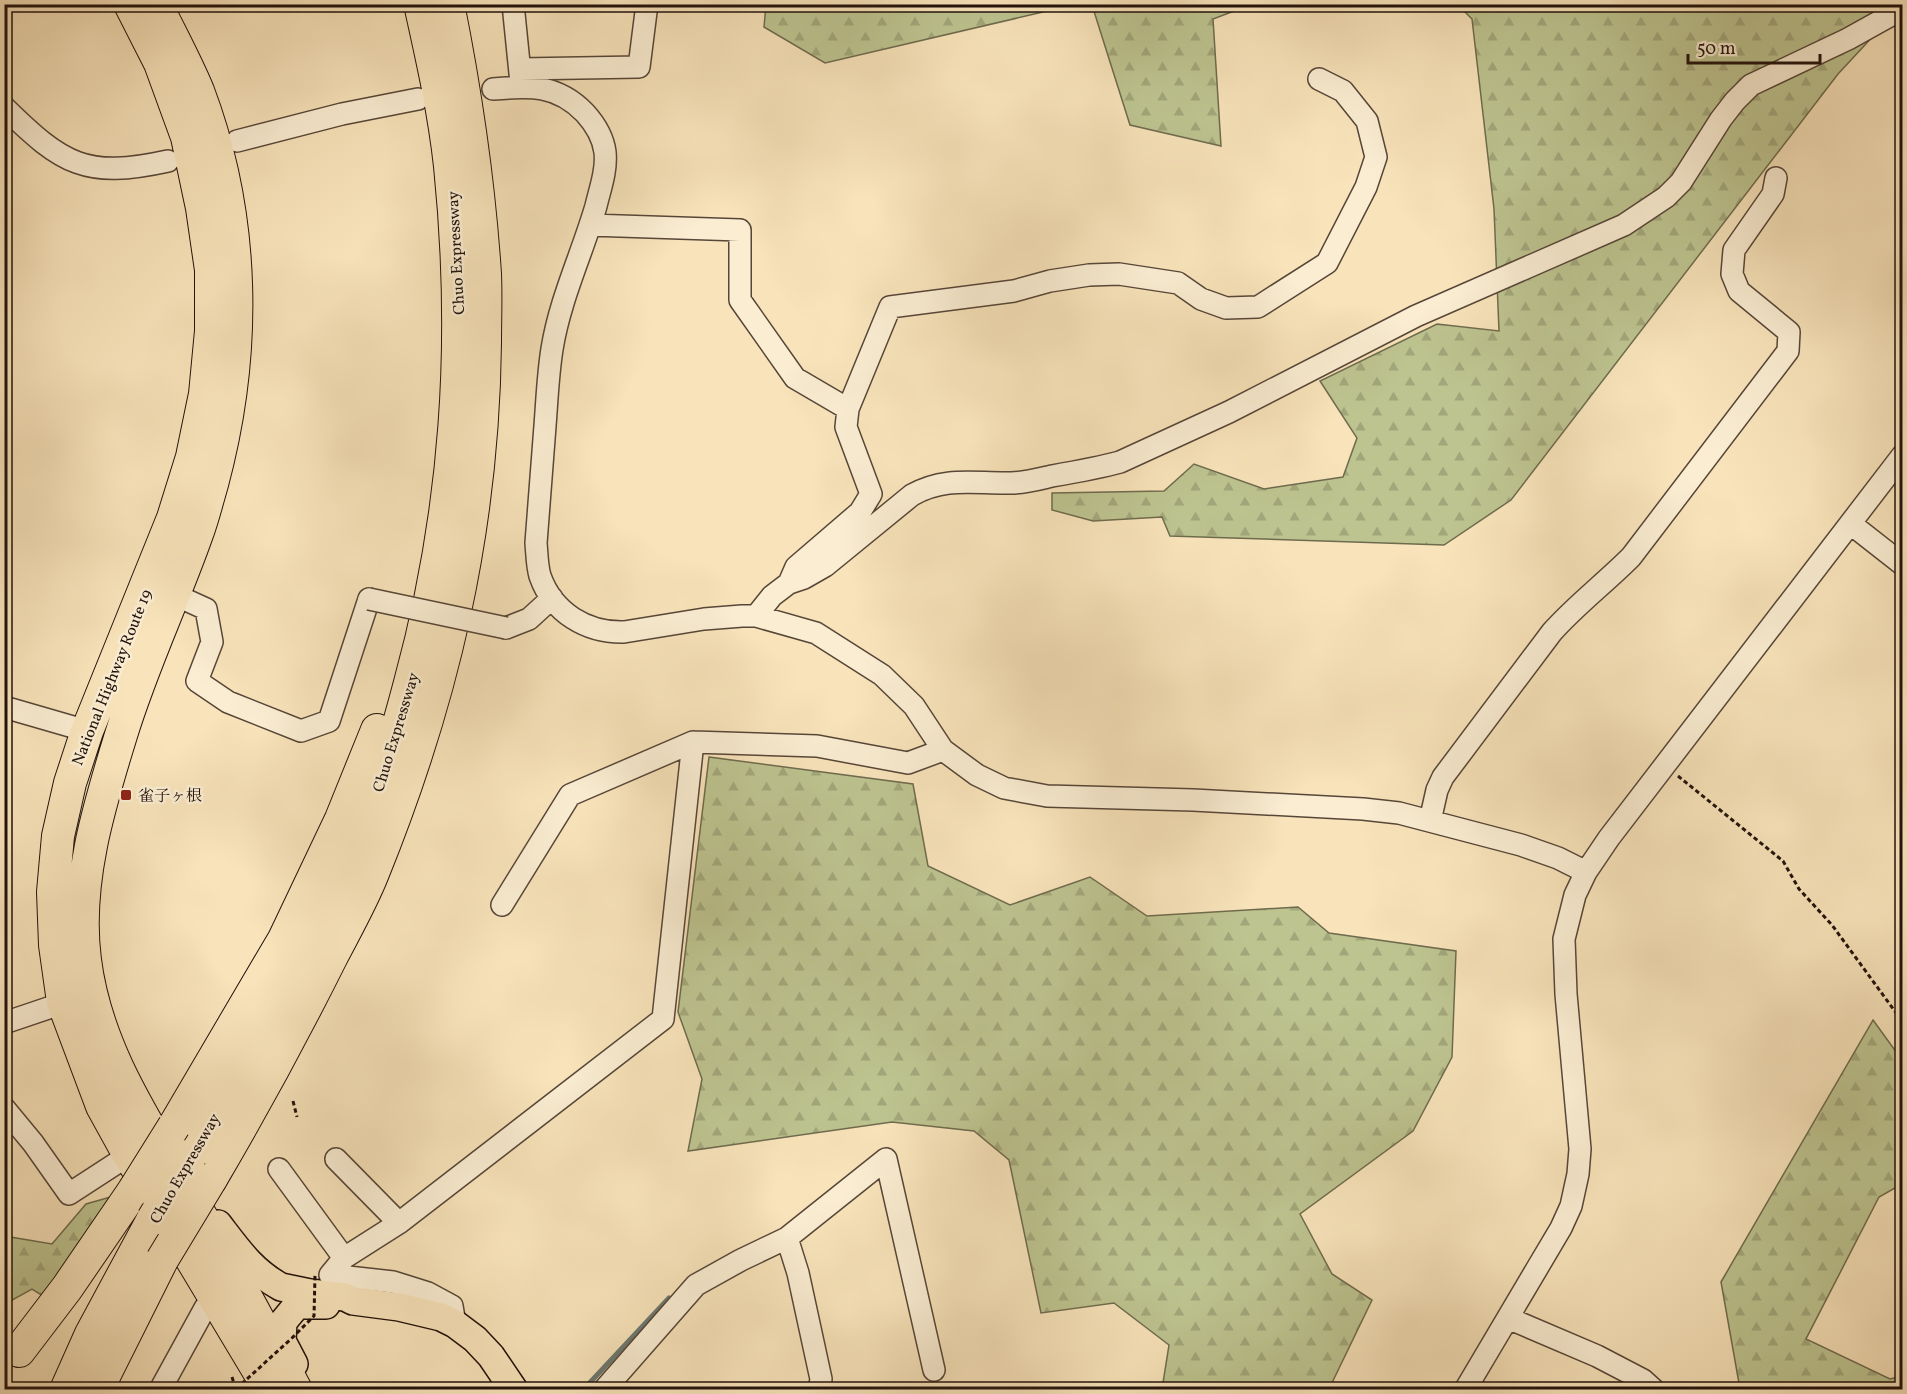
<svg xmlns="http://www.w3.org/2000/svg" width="1907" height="1394" font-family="Vollkorn,'Noto Serif JP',serif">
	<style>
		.forest { fill: url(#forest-firs); stroke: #6f6b4e; stroke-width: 1.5 }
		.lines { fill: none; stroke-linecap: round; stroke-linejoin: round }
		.stream { stroke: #6c7971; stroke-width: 5 }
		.minor-casing { stroke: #574638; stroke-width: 24 }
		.major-casing { stroke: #21120c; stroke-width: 30 }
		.highway-casing { stroke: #21120c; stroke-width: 34 }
		.path { stroke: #21120c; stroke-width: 3; stroke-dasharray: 4.5 3; stroke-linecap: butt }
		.minor { stroke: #faedd2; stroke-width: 21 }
		.major { stroke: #f8e3ba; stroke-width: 27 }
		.highway { stroke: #f8e3ba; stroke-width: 32 }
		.minor-bridge-casing { stroke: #574638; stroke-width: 24; stroke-linecap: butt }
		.highway-bridge-casing { stroke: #21120c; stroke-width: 34; stroke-linecap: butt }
		.path-bridge { stroke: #21120c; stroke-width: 3; stroke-dasharray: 4.5 3; stroke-linecap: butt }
		.minor-bridge { stroke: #faedd2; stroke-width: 21 }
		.highway-bridge { stroke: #f8e3ba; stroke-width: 32 }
		.poi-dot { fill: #8f2418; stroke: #faedd2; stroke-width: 2 }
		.labels { text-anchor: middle; stroke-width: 5; stroke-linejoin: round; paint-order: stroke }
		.street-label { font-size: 16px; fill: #21120c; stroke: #faedd2 }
		.poi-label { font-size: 16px; fill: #21120c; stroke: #faedd2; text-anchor: start }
	</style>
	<defs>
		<pattern id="forest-firs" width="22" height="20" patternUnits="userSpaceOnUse" patternTransform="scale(1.5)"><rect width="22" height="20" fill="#bdc490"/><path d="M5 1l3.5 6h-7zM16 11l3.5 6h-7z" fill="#a2a77b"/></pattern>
	</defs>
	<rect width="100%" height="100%" fill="#f8e3ba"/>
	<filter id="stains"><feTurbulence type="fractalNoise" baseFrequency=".00333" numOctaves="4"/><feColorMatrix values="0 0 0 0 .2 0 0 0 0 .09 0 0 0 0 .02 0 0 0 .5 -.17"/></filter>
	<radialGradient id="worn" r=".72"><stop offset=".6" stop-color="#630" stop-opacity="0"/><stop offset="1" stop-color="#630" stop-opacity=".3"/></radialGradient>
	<path class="forest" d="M766 5V4L1073 5 825 63 764 27Z
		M1092 5H1250L1213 19 1221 146 1130 125Z
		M1458 5H1902L1838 74 1511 500 1444 545 1170 536 1162 517 1093 521 1052 510V493L1164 491 1194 464 1264 489 1343 477 1357 438 1320 381 1437 324 1499 331 1494 209 1472 19Z
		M709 757 913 784 928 866 1010 905 1090 877 1147 916 1298 907 1329 933 1456 951 1452 1057 1413 1131 1300 1214 1332 1274 1372 1300 1329 1389H1162L1169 1345 1114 1303 1041 1313 1009 1160 974 1131 892 1122 688 1151 702 1079 678 1012Z
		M1873 1020 1902 1060V1184L1879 1197 1806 1339 1890 1379 1902 1376V1389H1740L1721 1282Z
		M114 1196 43 1296 32 1289 5 1304 4 1236 52 1244 86 1204Z"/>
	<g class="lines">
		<path class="stream" d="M583 1390 669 1298"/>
		<g class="minor-casing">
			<path id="minor" d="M513 4 521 83
				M520 69 639 67 647 4
				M493 89C530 86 557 84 585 113 595 124 603 137 605 152 607 170 600 189 596 206 582 254 560 299 552 349 548 374 547 400 545 426 542 465 539 504 536 543 537 554 537 566 540 576 553 613 587 633 624 632L704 619 742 616H756L816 633 882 675 914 706 943 750 977 775 1004 788 1047 796 1193 800 1363 809 1399 813 1521 845 1558 858 1586 872
				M4 107C63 165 86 179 168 161
				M237 141 342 114 418 99
				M590 225 740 230V300L795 378 848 409
				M1851 524 1902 564
				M789 583 796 567 860 512 871 494 846 427 848 409 890 307 1014 291 1050 281 1089 275 1119 274 1178 283 1201 299 1226 308 1258 307 1327 263 1366 187 1376 157 1367 121 1343 91 1319 79
				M173 594 206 609 212 642 197 681 228 702 301 731 329 721 369 599
				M756 616 772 596 789 583 804 578 825 566 912 495C946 476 975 484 1011 483 1025 483 1039 479 1052 476 1075 472 1098 468 1120 462L1229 412 1416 316 1624 225 1666 197 1681 182 1721 119 1735 101 1751 85 1848 39 1902 9
				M506 628 529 619 552 598
				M4 707 87 731
				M1430 821 1437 790 1443 777 1552 632C1576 605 1605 583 1631 557L1788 351 1789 332 1739 291 1732 274 1734 250 1773 194 1776 178
				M502 905 570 795 693 742 817 746 908 763 943 750
				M4 1023 75 999
				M4 1108 33 1143 69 1194 129 1155
				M336 1159 399 1223 344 1258 330 1275 393 1282 428 1293 452 1306 455 1324
				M279 1169 344 1258
				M399 1223 663 1019 693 742
				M787 1238 886 1159 934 1370
				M1508 1318 1597 1356 1643 1380 1654 1390
				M160 1390 205 1308 216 1298
				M604 1390 696 1285 741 1260 787 1238 798 1273 821 1379 819 1390
				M1465 1390 1561 1228 1571 1206 1578 1174 1580 1149 1566 994 1564 939 1575 895 1586 872 1609 838 1902 456"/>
		</g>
		<g class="major-casing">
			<path id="major" d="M218 1224C238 1250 252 1271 281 1287L310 1293 345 1297 353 1301 399 1307 441 1317 455 1324 475 1339 491 1356 514 1390
				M294 1364 282 1341 283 1322 297 1305H326"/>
		</g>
		<g class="highway-casing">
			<path id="highway" d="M130 4 160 63 187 137 202 208 211 270V331L205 394 192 457 173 518 87 731 70 783 58 836 53 892 55 945 63 1002 102 1106 129 1155 270 1390
				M156 4C170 33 186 62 198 91 246 218 247 355 212 484 207 501 203 518 197 534 173 602 142 666 121 735 99 806 75 884 85 960 96 1048 145 1120 189 1195 226 1259 261 1324 296 1390
				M174 1126 284 939 341 819 377 730
				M191 1155C222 1101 252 1046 282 991 315 930 347 869 373 805 388 766 399 724 410 683 457 511 468 343 450 166 444 111 432 58 420 4
				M211 1179C254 1106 294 1032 332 956 346 929 362 901 373 873 443 700 483 530 485 343 485 320 486 297 485 274 479 183 466 94 448 4
				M19 1351 67 1288 134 1190
				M66 1390 91 1334 153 1219
				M97 1390 162 1260"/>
		</g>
		<path class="path" d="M1678 776 1783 861 1799 889 1832 925 1902 1021
			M293 1101 297 1117
			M232 1377 236 1390"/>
		<use href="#minor" class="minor"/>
		<use href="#major" class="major"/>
		<use href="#highway" class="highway"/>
		<g class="minor-bridge-casing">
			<path id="minor-bridge" d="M369 599 506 628"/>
		</g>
		<g class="highway-bridge-casing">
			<path id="highway-bridge" d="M134 1190 174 1126
				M153 1219 191 1155
				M162 1260 211 1179"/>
		</g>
		<path class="path-bridge" d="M236 1389 292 1338 314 1316 315 1275"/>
		<use href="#minor-bridge" class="minor-bridge"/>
		<use href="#highway-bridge" class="highway-bridge"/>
	</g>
	<rect class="poi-dot" x="120" y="789" width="12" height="12" rx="3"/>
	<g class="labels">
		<g class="street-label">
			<text transform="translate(455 253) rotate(-93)" y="6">Chuo Expressway</text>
			<text transform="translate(111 677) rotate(-68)" y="6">National Highway Route 19</text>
			<text transform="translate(395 732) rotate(-73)" y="6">Chuo Expressway</text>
			<text transform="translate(184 1168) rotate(-60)" y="6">Chuo Expressway</text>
		</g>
		<g class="poi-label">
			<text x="138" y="801">雀子ヶ根</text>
		</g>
	</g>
	<rect width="1907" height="1394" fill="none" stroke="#f8e3ba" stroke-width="24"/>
	<rect x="6" y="6" width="1895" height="1382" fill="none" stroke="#21120c" stroke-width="3"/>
	<rect x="12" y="12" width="1883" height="1370" fill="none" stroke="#21120c" stroke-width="1.5"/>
	<path d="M1688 54v9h132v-9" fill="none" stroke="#21120c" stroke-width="3"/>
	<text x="1697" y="54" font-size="18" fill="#21120c" stroke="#faedd2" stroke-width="4.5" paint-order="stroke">50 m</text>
	<rect width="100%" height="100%" filter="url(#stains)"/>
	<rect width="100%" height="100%" fill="url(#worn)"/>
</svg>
